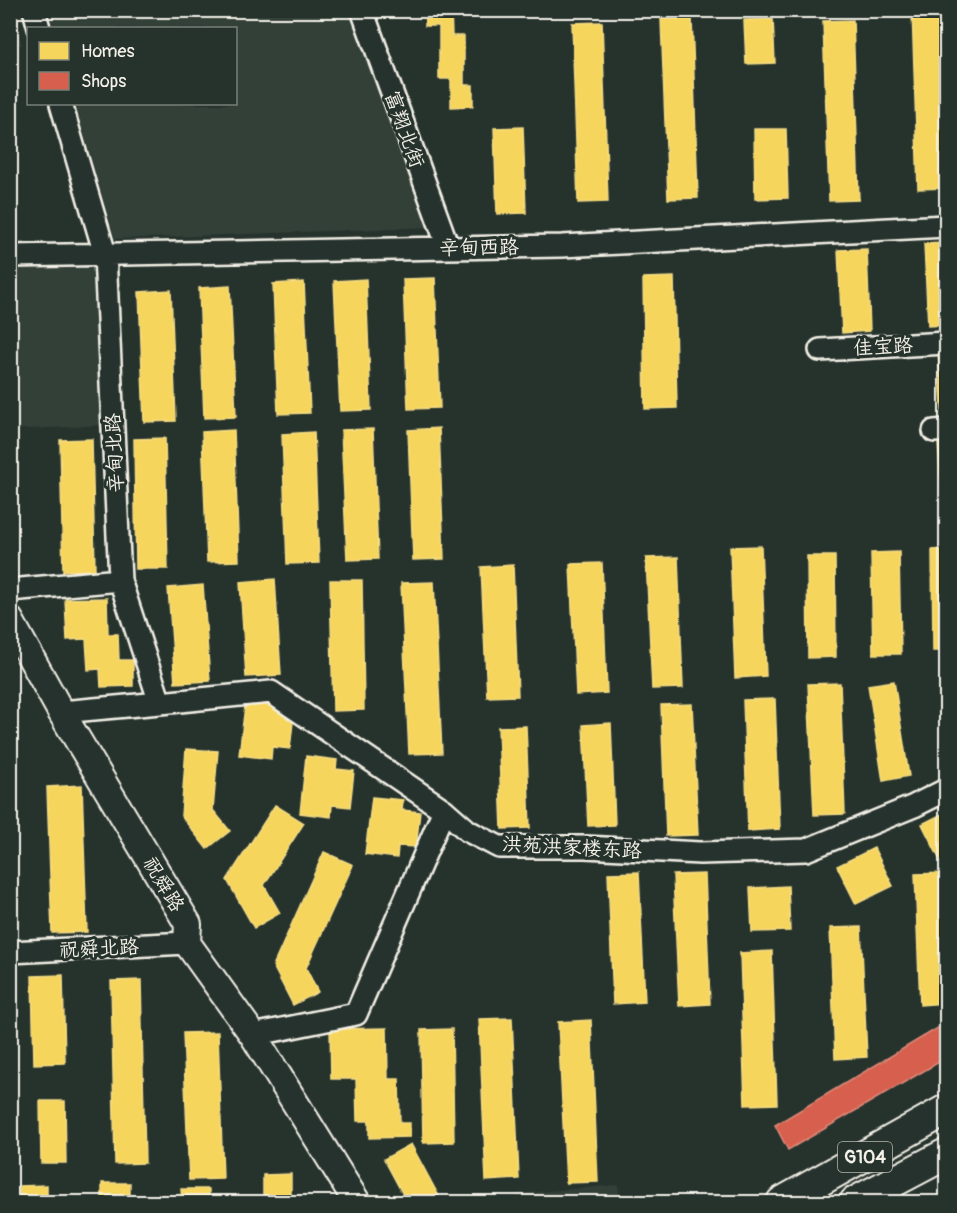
<svg xmlns="http://www.w3.org/2000/svg" width="957" height="1213" font-family="Pangolin,'LXGW WenKai TC',sans-serif">
	<style>
		.built { fill: #333f39 }
		.homes { fill: #f6d55c; stroke: #f5dd86; stroke-width: 1.5 }
		.shops { fill: #d6604d; stroke: #df8c7c; stroke-width: 1.5 }
		.lines { fill: none; stroke-linecap: round; stroke-linejoin: round }
		.minor-casing { stroke: #f4f1e8; stroke-width: 26 }
		.major-casing { stroke: #f4f1e8; stroke-width: 30 }
		.highway-casing { stroke: #f4f1e8; stroke-width: 34 }
		.minor { stroke: #26332d; stroke-width: 21 }
		.major { stroke: #26332d; stroke-width: 26 }
		.highway { stroke: #26332d; stroke-width: 30 }
		.labels { text-anchor: middle; stroke-width: 6; stroke-linejoin: round; paint-order: stroke }
		.shield { fill: #26332d; stroke: #b6b8b0; stroke-width: 1.5 }
		.shield-label { font-size: 18px; font-weight: bold; fill: #f4f1e8 }
		.street-label { font-size: 20px; fill: #f4f1e8; stroke: #26332d }
	</style>
	<rect width="100%" height="100%" fill="#26332d"/>
	<filter id="ink" filterUnits="userSpaceOnUse"><feTurbulence type="fractalNoise" baseFrequency=".0167" numOctaves="2"/><feDisplacementMap in="SourceGraphic" scale="12" xChannelSelector="R" yChannelSelector="G"/><feConvolveMatrix kernelMatrix="1 2 1 2 8 2 1 2 1" color-interpolation-filters="sRGB"/></filter>
	<g filter="url(#ink)">
		<path class="built" d="M10 11H11L22 45H11Z
			M48 11H352L431 227 115 239 75 104H236V28H53Z
			M99 265 105 425 11 430 10 268Z
			M618 1185 620 1202H519L514 1194Z"/>
		<path class="homes" d="M425 10H451L452 36H464V85H473V106L451 107V79H439V26H425Z
			M912 10H942L946 188 918 189Z
			M692 18 698 198 668 199 661 19Z
			M773 19 775 63 746 64 744 20Z
			M853 20 859 200 829 201 823 21Z
			M602 22 608 202 578 203 572 23Z
			M523 127 526 213 497 214 494 128Z
			M754 129H786L788 198 755 199Z
			M946 243V325L928 326 924 244Z
			M867 249 870 331 842 333 838 250Z
			M674 277 677 408 645 409 643 278Z
			M435 278 440 408 408 409 403 279Z
			M366 279 371 410 340 411 334 281Z
			M304 282 310 413 278 414 273 284Z
			M230 286 236 417 204 418 199 288Z
			M171 290 176 421 144 422 139 292Z
			M946 350V420H943L938 351Z
			M439 428 444 559 413 560 408 430Z
			M373 429 378 559 347 560 341 430Z
			M234 430 239 561 207 562 202 432Z
			M314 432 319 563 287 564 282 434Z
			M165 438 168 569H136L134 439Z
			M92 439 95 570 63 571 60 440Z
			M946 441V511H943L938 442Z
			M761 546 766 676 735 678 730 547Z
			M946 549V651H933L932 550Z
			M899 552 901 654H873L871 553Z
			M807 556H835L836 657 808 658Z
			M678 557 683 688 652 689 646 558Z
			M602 563 607 693 576 695 570 564Z
			M513 565 518 696 487 697 481 567Z
			M275 579 281 675 246 677 240 582Z
			M330 580H362L364 710 333 711Z
			M434 582 442 753 409 754 401 583Z
			M203 585 210 681 175 683 168 588Z
			M107 598 108 634H118L119 660H133V686L101 687 100 669 88 670 86 639 67 640 65 599Z
			M894 681 909 776 883 781 868 685Z
			M840 683 845 814 814 815 808 684Z
			M246 698 277 701 276 711 294 713 290 749 272 747 271 759 239 755Z
			M775 699 780 829 748 831 743 700Z
			M692 704 698 835 666 836 661 705Z
			M611 723 615 825 588 826 583 725Z
			M526 726 530 828 502 829 498 727Z
			M186 749 218 751 213 810 230 831 207 849 181 816Z
			M306 756 337 760 336 769 354 771 350 807 332 805 331 817 300 813Z
			M82 785 87 932 52 933 47 787Z
			M372 797 403 800 402 810 420 812 416 847 398 846 397 858 365 854Z
			M275 805 304 823 264 885 280 913 254 928 227 880Z
			M946 812V860L941 862 922 824Z
			M874 848 893 886 856 904 837 866Z
			M324 852 353 865 306 968 318 992 293 1005 273 966Z
			M639 872 645 1002 613 1004 608 873Z
			M946 873V1003L920 1005 915 874Z
			M705 874 710 1004 679 1006 673 875Z
			M788 886 790 931 752 932 750 888Z
			M861 927 867 1057 835 1059 830 928Z
			M772 951 777 1104 745 1105 740 953Z
			M63 975 65 1063 34 1064 32 976Z
			M141 980 145 1163 115 1164 111 981Z
			M512 1018 519 1179 486 1181 479 1019Z
			M591 1020 598 1182 566 1183 558 1022Z
			M387 1028 388 1079H399L400 1123H410V1137L369 1138V1121H357L356 1079H331L330 1029Z
			M452 1029 454 1142 423 1143 421 1030Z
			M218 1032 223 1179 189 1180 183 1033Z
			M40 1101H65L66 1163H41Z
			M411 1144 442 1202H407L384 1159Z
			M291 1174V1202H263V1175Z
			M102 1183H130V1202H102Z
			M47 1185V1202H19V1186Z
			M181 1189H209V1202H182Z"/>
		<path class="shops" d="M946 1023V1058L788 1150 775 1125Z"/>
		<g class="lines">
			<g class="minor-casing">
				<path id="minor" d="M34 10 39 28
					M362 10 448 247
					M61 104 105 254 120 580 160 703 61 712
					M10 256 562 246 946 226
					M820 350 946 343
					M934 431 946 430
					M10 590 120 580
					M160 703 271 692 444 810 468 831 499 847H585L700 853 806 850 914 806 946 790
					M10 952 187 943
					M253 1035 356 1014 444 810"/>
			</g>
			<g class="major-casing">
				<path id="major" d="M10 620 61 712 188 924 187 943 253 1035 357 1202"/>
			</g>
			<g class="highway-casing">
				<path id="highway" d="M782 1202 946 1110
					M855 1202 946 1154"/>
			</g>
			<use href="#minor" class="minor"/>
			<use href="#major" class="major"/>
			<use href="#highway" class="highway"/>
		</g>
	</g>
	<g class="labels">
		<rect class="shield" x="838" y="1142" width="54" height="30" rx="4.5"/>
		<g class="shield-label">
			<text x="865" y="1163">G104</text>
		</g>
		<g class="street-label">
			<text transform="translate(405 129) rotate(70)" y="7">富翔北街</text>
			<text transform="translate(479 247) rotate(-1)" y="7">辛甸西路</text>
			<text transform="translate(883 346) rotate(-3)" y="7">佳宝路</text>
			<text transform="translate(114 453) rotate(-93)" y="7">辛甸北路</text>
			<text transform="translate(572 847) rotate(3)" y="7">洪苑洪家楼东路</text>
			<text transform="translate(164 884) rotate(59)" y="7">祝舜路</text>
			<text transform="translate(99 948) rotate(-3)" y="7">祝舜北路</text>
		</g>
	</g>
	<rect width="957" height="1213" fill="none" stroke="#26332d" stroke-width="36"/>
	<rect x="18" y="18" width="921" height="1177" fill="none" stroke="#f4f1e8" stroke-width="2" filter="url(#ink)"/>
	<rect x="27" y="27" width="210" height="78" fill="#26332d" stroke="#787f78" stroke-width="1.5"/>
	<rect x="39" y="42" width="30" height="18" fill="#f6d55c" stroke="#787f78" stroke-width="1.5"/>
	<text x="81" y="57" font-size="18" fill="#f4f1e8">Homes</text>
	<rect x="39" y="72" width="30" height="18" fill="#d6604d" stroke="#787f78" stroke-width="1.5"/>
	<text x="81" y="87" font-size="18" fill="#f4f1e8">Shops</text>
</svg>
